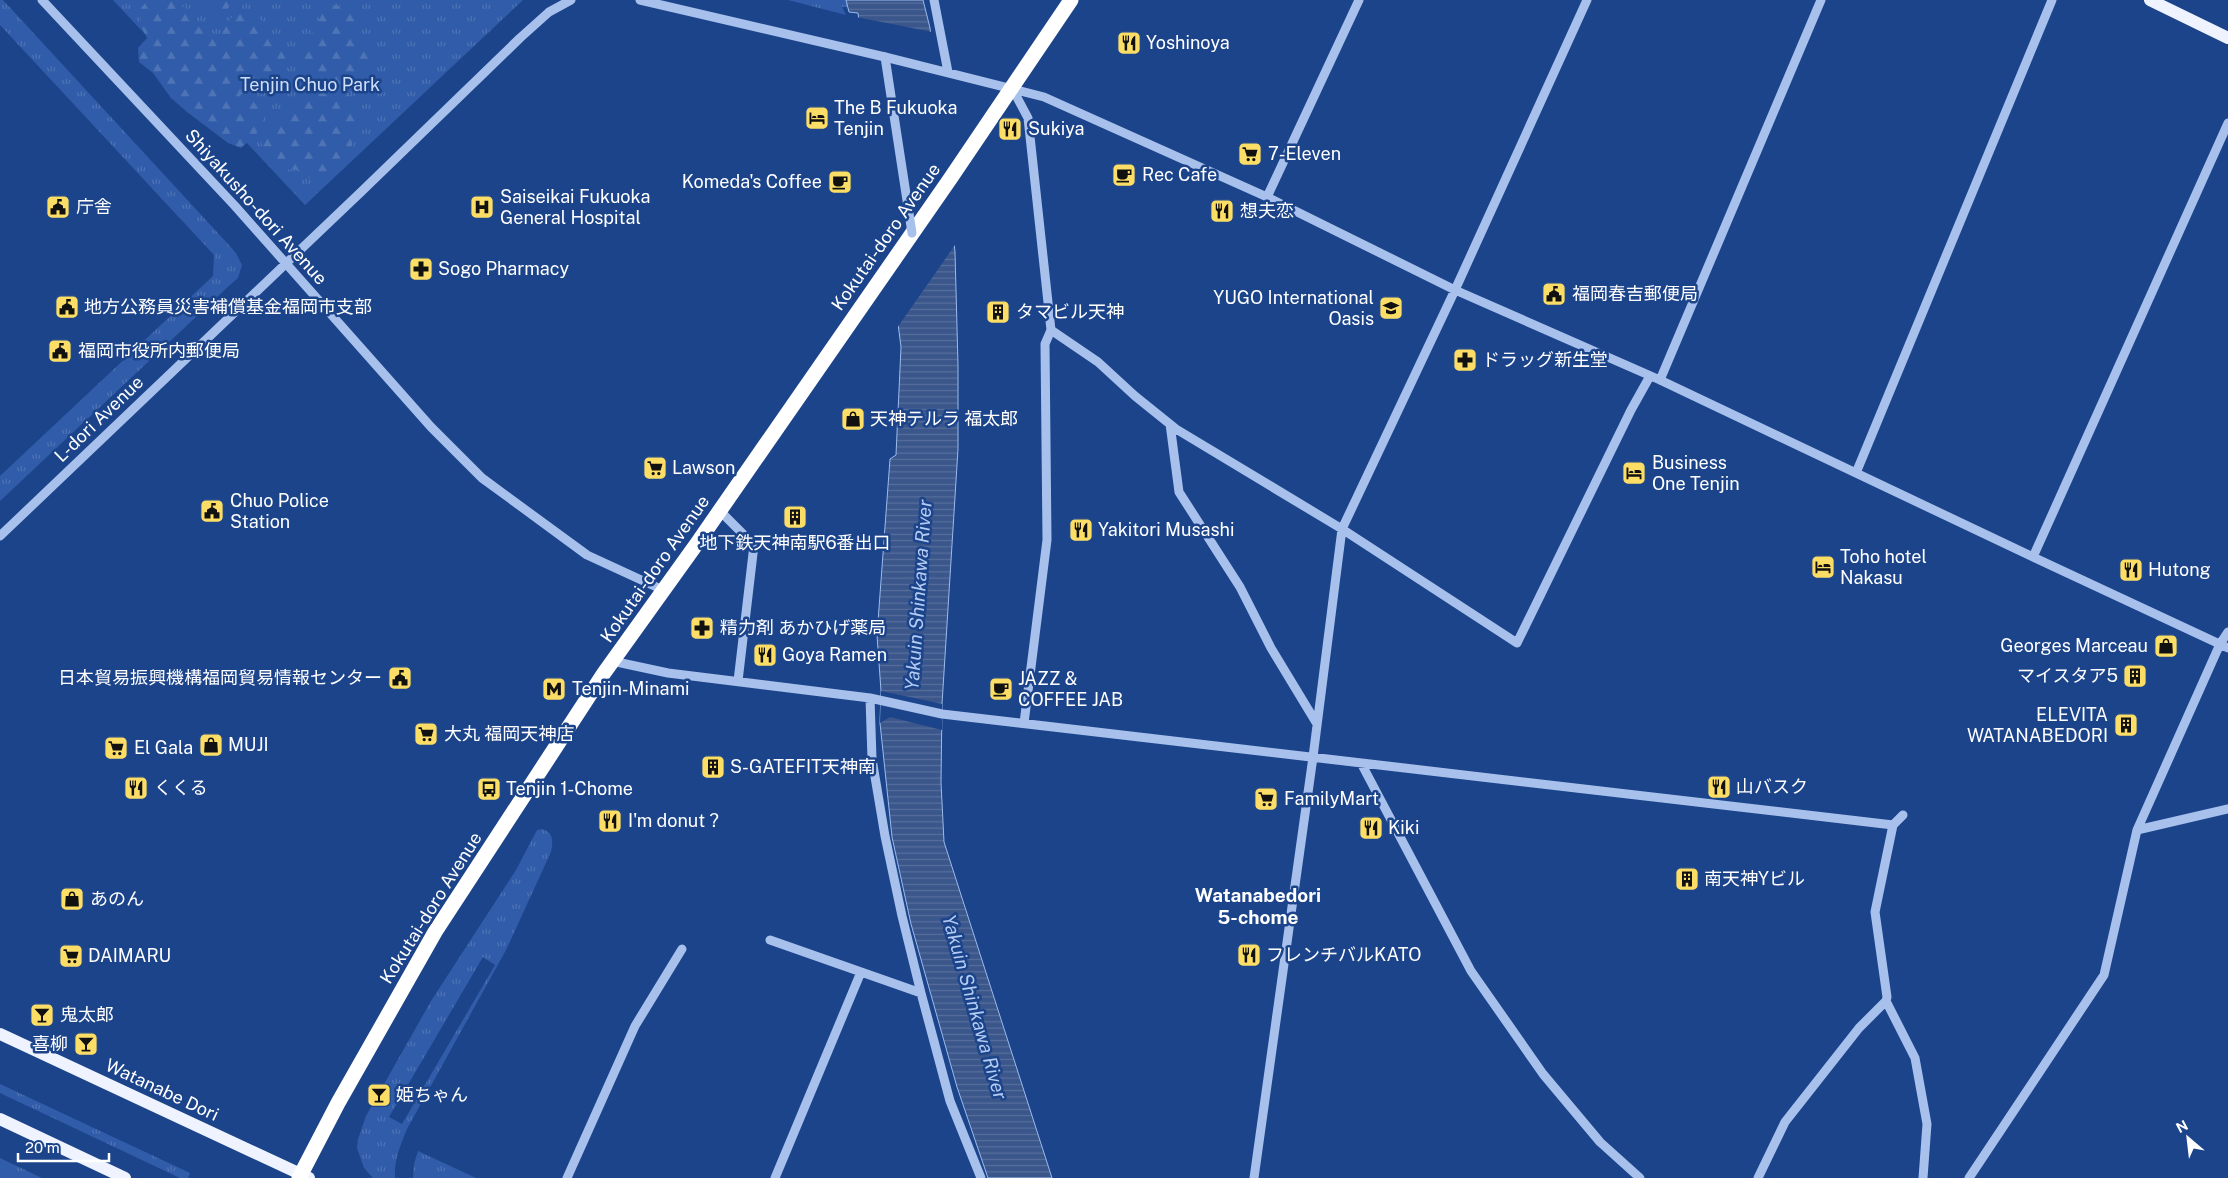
<svg xmlns="http://www.w3.org/2000/svg" width="2228" height="1178" font-family="'Public Sans','Noto Sans JP',sans-serif">
	<style>
		.grass { fill: url(#grass-tufts); fill-rule: evenodd }
		.forest { fill: url(#forest-firs) }
		.water { fill: url(#water-rules); stroke: #9bbbee }
		.pier { fill: #1c448b }
		.lines { fill: none; stroke-linecap: round; stroke-linejoin: round }
		.minor { stroke: #a8c1ec; stroke-width: 9 }
		.major { stroke: #eef3ff; stroke-width: 12 }
		.highway { stroke: #fff; stroke-width: 15 }
		.minor-bridge { stroke: #a8c1ec; stroke-width: 9 }
		.labels { text-anchor: middle; stroke-width: 5; stroke-linejoin: round; paint-order: stroke }
		.poi-label { font-size: 18px; fill: #fff; stroke: #1c448b; text-anchor: start }
		.park-label { font-size: 18px; fill: #cedef9; stroke: #1c448b }
		.street-label { font-size: 18px; fill: #fff; stroke: #1c448b }
		.water-label { font-size: 19px; font-style: italic; fill: #b4ccf4; stroke: #1c448b }
		.neighbourhood-label { font-size: 19px; font-weight: bold; fill: #fff; stroke: #1c448b }
	</style>
	<defs>
		<pattern id="grass-tufts" width="24" height="20" patternUnits="userSpaceOnUse" patternTransform="scale(1.25)"><rect width="24" height="20" fill="#305ca9"/><path d="M3 7l-1-3M5 7V3M7 7l1-3M15 17l-1-3M17 17v-4M19 17l1-3" fill="none" stroke="#4f74b6"/></pattern>
		<pattern id="forest-firs" width="22" height="20" patternUnits="userSpaceOnUse" patternTransform="scale(1.25)"><rect width="22" height="20" fill="#305ca9"/><path d="M5 1l3.5 6h-7zM16 11l3.5 6h-7z" fill="#4f74b6"/></pattern>
		<pattern id="water-rules" width="6" height="5" patternUnits="userSpaceOnUse" patternTransform="scale(1.25)"><rect width="6" height="5" fill="#3a568b"/><path d="M0 2.5h6" fill="none" stroke="#586f9c"/></pattern>
	</defs>
	<rect width="100%" height="100%" fill="#1c448b"/>
	<path class="grass" d="M0 0H3L228 244 236 253 242 265 238 278 231 284 0 501V476L213 276 214 255 0 25Z
		M113 0H523L305 205Z
		M788 0H846L848 7H842L846 15Z
		M542 829C554 833 553 841 551 852L506 950 407 1129C400 1146 394 1160 395 1178H373L364 1168 357 1148 358 1139 366 1116 431 1001 516 870 537 830ZM483 957 495 965 402 1124 389 1117Z
		M0 1084 190 1173 188 1178H180L0 1093Z
		M418 1151 476 1178H413L414 1164Z
		M0 1158 42 1178H0Z"/>
	<path class="forest" d="M148 0H184L180 4 187 10 189 18 201 24 209 35 220 40C222 21 241 2 259 18 264 22 267 31 269 36L277 39 291 50 289 58 257 82 253 89 240 95 244 101H253L265 114 256 135 241 148 228 143 187 112 171 98 153 73 139 62 138 48 147 38 141 26V8Z
		M199 0H232L233 1 226 11 213 12Z
		M333 5C350 7 352 7 361 22L359 41 373 52 369 67 355 74 341 71V83L338 89 352 97C358 118 356 133 349 154L330 162 332 174 319 182 304 176 295 169 280 170 269 167 261 142 274 122 288 116 295 100 315 93 324 84 323 75C304 69 293 56 307 37 310 34 313 33 315 29 322 16 319 13 333 5Z"/>
	<path class="water" d="M846 0H923L930 28 955 252 958 365V449L942 704 941 783 944 842 1052 1178H988L957 1087 911 924 892 837 880 723 881 691 877 635 890 459 896 455 901 347 858 13 849 12Z"/>
	<path class="pier" d="M856 17 932 32 957 242 897 328Z
		M881 691 942 704V730L890 717 880 723Z"/>
	<g class="lines">
		<path class="minor" d="M42 0 235 206 431 427 482 478 587 555 663 590
			M640 0 885 57 1044 97 1267 197 1455 290 1660 380 2033 557 2228 648
			M934 0 948 72
			M1012 88 1028 118 1051 330 1045 344 1047 540 1024 723
			M1267 197 1359 0
			M1051 330 1098 362 1135 396 1176 429 1342 529 1517 643 1631 410 1650 376
			M1660 380 1821 0
			M1170 424 1179 492 1240 587 1271 648 1317 724
			M1856 473 2052 0
			M720 511 754 545 738 681
			M0 536 362 191 520 38 549 12 571 0
			M2033 557 2228 123
			M612 661 668 673 870 698 942 714 1893 825
			M870 698 872 759 885 836 902 916 921 993 950 1101 981 1178
			M1361 763 1471 971 1543 1074 1600 1142 1640 1178
			M1903 815 1893 825 1875 912 1887 997 1886 1001 1915 1058 1927 1124 1923 1178
			M2137 830 2228 809
			M770 940 921 993
			M567 1178 635 1026 682 949
			M775 1178 861 972
			M1254 1178 1313 757 1342 529 1455 290 1587 0
			M1758 1178 1785 1122 1859 1028 1886 1001
			M1969 1178 2104 975 2137 830 2220 644 2228 632"/>
		<path class="major" d="M2150 0 2228 38
			M0 1034 309 1178
			M0 1119 125 1178"/>
		<path class="highway" d="M299 1178 338 1103 435 932 604 673 698 542 950 179 1071 0"/>
		<path class="minor-bridge" d="M885 57 912 233"/>
	</g>
	<defs>
		<g id="restaurant-square" transform="scale(1.25)"><rect x="-9" y="-9" width="18" height="18" rx="4" fill="#fcde66" stroke="#1c448b"/><path d="M-5-6h1v4h1v-4h1v4h1v-4h1v5L-1.5 .5V6h-2V.5L-5-1ZM5-6V6H3V1.5H1.5Q1.5-4 5-6Z" fill="#111"/></g>
		<g id="hotel-square" transform="scale(1.25)"><rect x="-9" y="-9" width="18" height="18" rx="4" fill="#fcde66" stroke="#1c448b"/><path d="M-6-4.5h1.5V1H6V5H4.5V3h-9V5H-6ZM-4 0a1.8 1.8 0 1 1 3.6 0ZM.5 0V-2.5h3Q6-2.5 6 0Z" fill="#111"/></g>
		<g id="supermarket-square" transform="scale(1.25)"><rect x="-9" y="-9" width="18" height="18" rx="4" fill="#fcde66" stroke="#1c448b"/><path d="M-6-5.5h2.5l.6 2H6L4.5 2H-2.5L-4.4-4H-6ZM-1.5 3.2a1.3 1.3 0 1 0 .1 0ZM3 3.2a1.3 1.3 0 1 0 .1 0Z" fill="#111"/></g>
		<g id="cafe-square" transform="scale(1.25)"><rect x="-9" y="-9" width="18" height="18" rx="4" fill="#fcde66" stroke="#1c448b"/><path d="M-5.5-4.5H6V0H3Q3 3.5 0 3.5H-2.5Q-5.5 3.5-5.5 0ZM3-3.2v2h1.7v-2ZM-6 4.5H4V6H-6Z" fill="#111"/></g>
		<g id="civic-square" transform="scale(1.25)"><rect x="-9" y="-9" width="18" height="18" rx="4" fill="#fcde66" stroke="#1c448b"/><path d="M-.6-6.5H3V-4.5H.6V-3L4-1V1h2V6H-6V1h2V-1L-.6-3ZM-1.2 2.5V6h2.4V2.5Z" fill="#111"/></g>
		<g id="hospital-square" transform="scale(1.25)"><rect x="-9" y="-9" width="18" height="18" rx="4" fill="#fcde66" stroke="#1c448b"/><path d="M-5-5h3v3.5h4V-5h3V5h-3V1.5h-4V5h-3Z" fill="#111"/></g>
		<g id="pharmacy-square" transform="scale(1.25)"><rect x="-9" y="-9" width="18" height="18" rx="4" fill="#fcde66" stroke="#1c448b"/><path d="M-2-6h4v4h4v4h-4v4h-4v-4h-4v-4h4Z" fill="#111"/></g>
		<g id="school-square" transform="scale(1.25)"><rect x="-9" y="-9" width="18" height="18" rx="4" fill="#fcde66" stroke="#1c448b"/><path d="M0-5L7-2L0 1L-7-2ZM-4 1L0 2.5L4 1V4Q0 6-4 4Z" fill="#111"/></g>
		<g id="building-square" transform="scale(1.25)"><rect x="-9" y="-9" width="18" height="18" rx="4" fill="#fcde66" stroke="#1c448b"/><path d="M-4-6H4V6H1V3H-1V6H-4ZM-2.5-4.3h1.7v1.8h-1.7ZM.8-4.3h1.7v1.8H.8ZM-2.5-1h1.7V.8h-1.7ZM.8-1h1.7V.8H.8Z" fill="#111"/></g>
		<g id="shop-square" transform="scale(1.25)"><rect x="-9" y="-9" width="18" height="18" rx="4" fill="#fcde66" stroke="#1c448b"/><path d="M-5-2.5h2.3a2.7 3.5 0 0 1 5.4 0H5L5.5 6h-11ZM-1.5-2.5h3a1.5 2.3 0 0 0-3 0Z" fill="#111"/></g>
		<g id="metro-square" transform="scale(1.25)"><rect x="-9" y="-9" width="18" height="18" rx="4" fill="#fcde66" stroke="#1c448b"/><path d="M-5.5 5V-5H-3L0 0L3-5H5.5V5H3V-.5L0 4L-3-.5V5Z" fill="#111"/></g>
		<g id="bus-square" transform="scale(1.25)"><rect x="-9" y="-9" width="18" height="18" rx="4" fill="#fcde66" stroke="#1c448b"/><path d="M-5-6H5V4H4V6H2V4H-2V6H-4V4H-5ZM-3.5-4V0h7V-4ZM-3.5 1.2v1.5H-2V1.2ZM2 1.2v1.5H3.5V1.2Z" fill="#111"/></g>
		<g id="bar-square" transform="scale(1.25)"><rect x="-9" y="-9" width="18" height="18" rx="4" fill="#fcde66" stroke="#1c448b"/><path d="M-6-5H6L.8 .8V4.5H3.5V6h-7V4.5H-.8V.8Z" fill="#111"/></g>
	</defs>
	<g fill-rule="evenodd">
		<use href="#restaurant-square" x="1129" y="43"/>
		<use href="#hotel-square" x="817" y="118"/>
		<use href="#restaurant-square" x="1010" y="129"/>
		<use href="#supermarket-square" x="1250" y="154"/>
		<use href="#cafe-square" x="1124" y="175"/>
		<use href="#cafe-square" x="840" y="182"/>
		<use href="#civic-square" x="58" y="207"/>
		<use href="#hospital-square" x="482" y="207"/>
		<use href="#restaurant-square" x="1222" y="211"/>
		<use href="#pharmacy-square" x="421" y="269"/>
		<use href="#civic-square" x="1554" y="294"/>
		<use href="#civic-square" x="67" y="307"/>
		<use href="#school-square" x="1391" y="308"/>
		<use href="#building-square" x="998" y="312"/>
		<use href="#civic-square" x="60" y="351"/>
		<use href="#pharmacy-square" x="1465" y="360"/>
		<use href="#shop-square" x="853" y="419"/>
		<use href="#supermarket-square" x="655" y="468"/>
		<use href="#hotel-square" x="1634" y="473"/>
		<use href="#civic-square" x="212" y="511"/>
		<use href="#building-square" x="795" y="517"/>
		<use href="#restaurant-square" x="1081" y="530"/>
		<use href="#hotel-square" x="1823" y="567"/>
		<use href="#restaurant-square" x="2131" y="570"/>
		<use href="#pharmacy-square" x="702" y="628"/>
		<use href="#shop-square" x="2166" y="646"/>
		<use href="#restaurant-square" x="765" y="655"/>
		<use href="#building-square" x="2135" y="676"/>
		<use href="#civic-square" x="400" y="678"/>
		<use href="#metro-square" x="554" y="689"/>
		<use href="#cafe-square" x="1001" y="689"/>
		<use href="#building-square" x="2126" y="725"/>
		<use href="#supermarket-square" x="426" y="734"/>
		<use href="#shop-square" x="211" y="745"/>
		<use href="#supermarket-square" x="116" y="748"/>
		<use href="#building-square" x="713" y="767"/>
		<use href="#restaurant-square" x="1719" y="787"/>
		<use href="#restaurant-square" x="136" y="788"/>
		<use href="#bus-square" x="489" y="789"/>
		<use href="#supermarket-square" x="1266" y="799"/>
		<use href="#restaurant-square" x="610" y="821"/>
		<use href="#restaurant-square" x="1371" y="828"/>
		<use href="#building-square" x="1687" y="879"/>
		<use href="#shop-square" x="72" y="899"/>
		<use href="#restaurant-square" x="1249" y="955"/>
		<use href="#supermarket-square" x="71" y="956"/>
		<use href="#bar-square" x="42" y="1015"/>
		<use href="#bar-square" x="86" y="1044"/>
		<use href="#bar-square" x="379" y="1095"/>
	</g>
	<g class="labels">
		<g class="poi-label">
			<text x="1146" y="49">Yoshinoya</text>
			<text x="834" y="114">The B Fukuoka<tspan x="834" dy="21">Tenjin</tspan></text>
			<text x="1028" y="135">Sukiya</text>
			<text x="1268" y="160">7-Eleven</text>
			<text x="1142" y="181">Rec Cafe</text>
			<text x="822" y="188" text-anchor="end">Komeda's Coffee</text>
			<text x="500" y="203">Saiseikai Fukuoka<tspan x="500" dy="21">General Hospital</tspan></text>
			<text x="76" y="213">庁舎</text>
			<text x="1240" y="217">想夫恋</text>
			<text x="438" y="275">Sogo Pharmacy</text>
			<text x="1572" y="300">福岡春吉郵便局</text>
			<text x="1374" y="304" text-anchor="end">YUGO International<tspan x="1374" dy="21">Oasis</tspan></text>
			<text x="84" y="313">地方公務員災害補償基金福岡市支部</text>
			<text x="1016" y="318">タマビル天神</text>
			<text x="78" y="357">福岡市役所内郵便局</text>
			<text x="1482" y="366">ドラッグ新生堂</text>
			<text x="870" y="425">天神テルラ 福太郎</text>
			<text x="1652" y="469">Business<tspan x="1652" dy="21">One Tenjin</tspan></text>
			<text x="672" y="474">Lawson</text>
			<text x="230" y="507">Chuo Police<tspan x="230" dy="21">Station</tspan></text>
			<text x="1098" y="536">Yakitori Musashi</text>
			<text x="795" y="549" text-anchor="middle">地下鉄天神南駅6番出口</text>
			<text x="1840" y="563">Toho hotel<tspan x="1840" dy="21">Nakasu</tspan></text>
			<text x="2148" y="576">Hutong</text>
			<text x="720" y="634">精力剤 あかひげ薬局</text>
			<text x="2148" y="652" text-anchor="end">Georges Marceau</text>
			<text x="782" y="661">Goya Ramen</text>
			<text x="2118" y="682" text-anchor="end">マイスタア5</text>
			<text x="382" y="684" text-anchor="end">日本貿易振興機構福岡貿易情報センター</text>
			<text x="1018" y="685">JAZZ &amp;<tspan x="1018" dy="21">COFFEE JAB</tspan></text>
			<text x="572" y="695">Tenjin-Minami</text>
			<text x="2108" y="721" text-anchor="end">ELEVITA<tspan x="2108" dy="21">WATANABEDORI</tspan></text>
			<text x="444" y="740">大丸 福岡天神店</text>
			<text x="228" y="751">MUJI</text>
			<text x="134" y="754">El Gala</text>
			<text x="730" y="773">S-GATEFIT天神南</text>
			<text x="1736" y="793">山バスク</text>
			<text x="154" y="794">くくる</text>
			<text x="506" y="795">Tenjin 1-Chome</text>
			<text x="1284" y="805">FamilyMart</text>
			<text x="628" y="827">I'm donut ?</text>
			<text x="1388" y="834">Kiki</text>
			<text x="1704" y="885">南天神Yビル</text>
			<text x="90" y="905">あのん</text>
			<text x="1266" y="961">フレンチバルKATO</text>
			<text x="88" y="962">DAIMARU</text>
			<text x="60" y="1021">鬼太郎</text>
			<text x="68" y="1050" text-anchor="end">喜柳</text>
			<text x="396" y="1101">姫ちゃん</text>
		</g>
		<g class="park-label">
			<text x="310" y="91">Tenjin Chuo Park</text>
		</g>
		<g class="street-label">
			<text transform="translate(256 207) rotate(48)" y="6">Shiyakusho-dori Avenue</text>
			<text transform="translate(886 237) rotate(-55)" y="6">Kokutai-doro Avenue</text>
			<text transform="translate(99 419) rotate(-44)" y="6">L-dori Avenue</text>
			<text transform="translate(655 569) rotate(-55)" y="6">Kokutai-doro Avenue</text>
			<text transform="translate(431 908) rotate(-58)" y="6">Kokutai-doro Avenue</text>
			<text transform="translate(162 1090) rotate(25)" y="6">Watanabe Dori</text>
		</g>
		<g class="water-label">
			<text transform="translate(918 595) rotate(-86)" y="7">Yakuin Shinkawa River</text>
			<text transform="translate(975 1007) rotate(74)" y="7">Yakuin Shinkawa River</text>
		</g>
		<g class="neighbourhood-label">
			<text x="1258" y="902">Watanabedori<tspan x="1258" dy="22">5-chome</tspan></text>
		</g>
	</g>
	<g transform="translate(2188 1138) rotate(332)" stroke="#1c448b" stroke-width="4" paint-order="stroke">
	<path d="M0-4L9 19L0 12L-9 19Z" fill="#ffffff"/>
	<text y="-8" font-size="14" font-weight="bold" text-anchor="middle" fill="#ffffff">N</text>
	</g>
	<path d="M18 1153v8h91v-8" fill="none" stroke="#ffffff" stroke-width="2.5"/>
	<text x="25" y="1153" font-size="15" fill="#ffffff" stroke="#1c448b" stroke-width="4" paint-order="stroke">20 m</text>
</svg>
